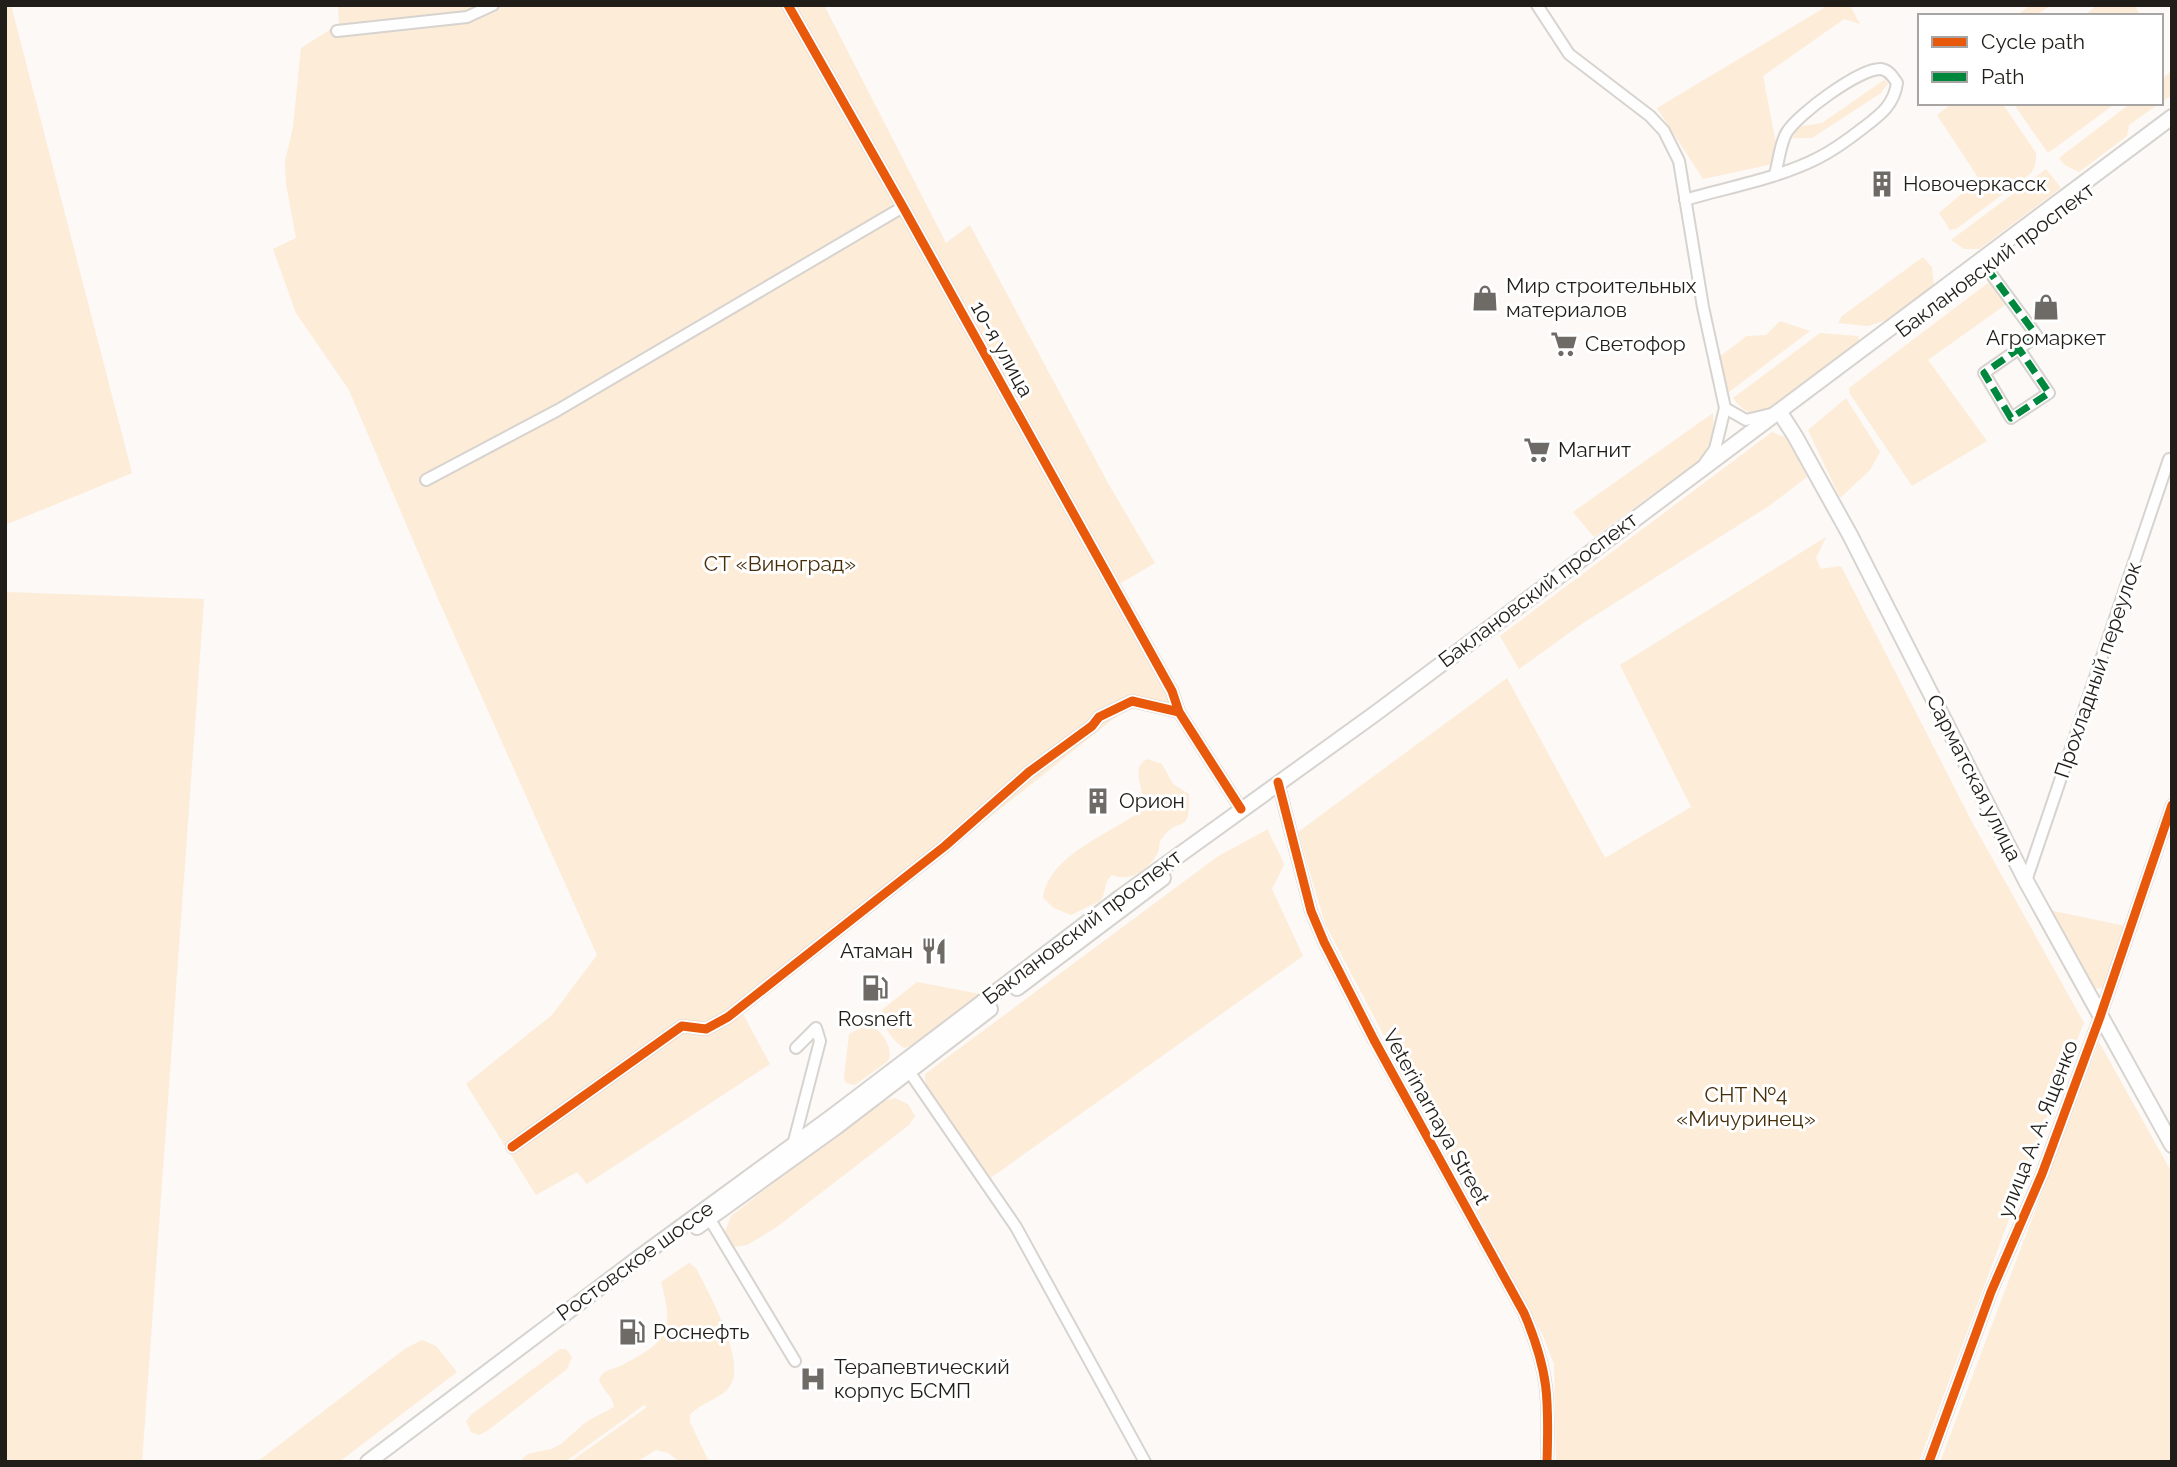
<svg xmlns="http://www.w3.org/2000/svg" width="2177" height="1467" font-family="Raleway,sans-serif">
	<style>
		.green { fill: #fdecd8 }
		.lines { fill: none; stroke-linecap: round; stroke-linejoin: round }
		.minor-casing { stroke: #d7d3cf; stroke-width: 14 }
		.major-casing { stroke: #d7d3cf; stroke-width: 18 }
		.minor { stroke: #fffefe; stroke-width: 10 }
		.major { stroke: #fffefe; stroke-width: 14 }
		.quiet { stroke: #00873e; stroke-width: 7; stroke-dasharray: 14 7; stroke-linecap: butt }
		.cycleway-casing { stroke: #fff; stroke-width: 13 }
		.cycleway { stroke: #e8590c; stroke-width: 9 }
		.labels { text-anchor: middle; stroke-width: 6; stroke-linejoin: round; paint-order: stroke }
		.poi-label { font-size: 21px; fill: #211e19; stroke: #fff; text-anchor: start }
		.street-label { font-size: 21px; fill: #211e19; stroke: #fff }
		.park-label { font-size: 21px; fill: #472e0a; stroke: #fff }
	</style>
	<rect width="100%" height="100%" fill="#fcf9f6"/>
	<path class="green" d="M5 5H11L132 473 5 525Z
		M338 5H824L946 243 970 225 1109 485 1155 563 1116 586 1188 714H1167L1132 704 743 1014 770 1064 587 1184 577 1172 536 1195 466 1084 552 1015 597 955 439 601 349 390 296 313 273 249 296 238 286 184 285 161 293 127 301 48 339 24Z
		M1829 5H1850L1860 24 1844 19 1763 76 1778 154 1773 164 1703 179 1657 108Z
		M2030 5H2051L2035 16H2016Z
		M2097 5H2134L2141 16H2084Z
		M2172 70V95L2161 102V80Z
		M1884 80 1888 83 1881 93 1812 138H1793L1797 127 1822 123Z
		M1953 103H2002L2036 153C2036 162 2036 167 2030 174L1956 229 1950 230 1939 213 1979 179 1937 115Z
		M2013 103H2116L2048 153Z
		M2131 103H2160L2129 125 2127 136 2079 172 2065 165 2059 158Z
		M2046 169 2061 188 1979 249H1964L1951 240Z
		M1923 257 1932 267 1934 286 1884 321 1868 326 1838 323 1842 316Z
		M1992 280 2008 303 1928 360 1987 441 1912 486 1850 394 1849 388Z
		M1780 321 1810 331 1725 395 1719 357 1747 336 1766 335Z
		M1820 333 1858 336 1859 341 1759 415C1747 413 1740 408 1733 398Z
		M1846 398 1880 452 1870 470 1840 498 1808 430Z
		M1713 413C1715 434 1712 444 1700 460L1594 537 1573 512Z
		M1772 432 1787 438 1807 477 1769 506 1583 623 1519 669 1500 636Z
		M1826 537 1816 558 1821 569 1841 566 1973 824 2084 1023 2065 1068 1919 1462H1556L1554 1364 1543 1336 1325 924 1298 832 1507 678 1605 858 1691 807 1620 665Z
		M5 592 204 599 142 1462H5Z
		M1147 759 1162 764 1173 784 1189 794C1190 837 1181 814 1163 837 1158 842 1160 847 1158 852 1150 869 1129 883 1112 875 1103 882 1107 893 1100 901L1071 915 1054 908 1043 898C1049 854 1111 834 1142 810 1147 789 1128 769 1147 759Z
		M1268 829C1272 843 1280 851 1284 865L1272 889 1303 956 989 1179 926 1092 925 1074 1217 857Z
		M2049 910 2125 926 2107 984 2099 989 2088 985Z
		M917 982 980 994 911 1046 904 1048C892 1040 879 1023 883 1009Z
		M868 1024C881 1029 894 1047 888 1061L855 1085 846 1083 844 1078 849 1034Z
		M2099 1042 2172 1173V1462H1940Z
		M895 1098 908 1104 915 1116 909 1125 774 1229 747 1245 733 1247 725 1232 731 1216 877 1103Z
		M689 1263 696 1268C708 1292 747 1361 730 1386 721 1399 700 1403 690 1415V1422L709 1462H680L668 1453 656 1450 636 1462H570L647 1407 644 1405 565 1462H519L528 1454 551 1449 561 1444 586 1422 614 1407C613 1396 602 1390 599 1379 604 1369 612 1370 622 1365 667 1342 675 1332 661 1282Z
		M422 1340 436 1346 457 1372 339 1462H257L406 1348Z
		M560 1349H566L572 1357 567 1369 487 1431 479 1435 471 1432 466 1421 472 1414Z"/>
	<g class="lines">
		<g class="minor-casing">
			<path id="minor" d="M788 5 903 207 1172 691 1179 712 1241 809
				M1537 5 1569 54 1650 116 1664 131 1679 161 1703 307 1725 408 1715 449 1705 463
				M337 31 467 17 493 5
				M1685 200C1728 187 1777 179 1818 158 1834 150 1849 139 1863 128 1880 115 1894 105 1897 83 1893 77 1889 70 1881 69 1860 68 1798 114 1787 132 1780 143 1779 161 1775 174
				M1986 267 2037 336 1984 373 2011 418 2049 393 2019 349
				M1725 408 1746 420 1771 414
				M426 480 558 410 903 207
				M1278 782 1311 911 1324 942 1374 1040 1524 1313C1549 1371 1549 1400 1547 1462
				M2026 881 2169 459
				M906 1067 1016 1227 1145 1462
				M793 1145 820 1041 816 1028 796 1048
				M512 1147 682 1026 706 1029 728 1017 945 846 1029 772 1092 726 1099 717 1132 701 1179 712
				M709 1218 795 1361
				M1929 1462 1991 1292 2042 1174 2100 1017 2172 805"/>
		</g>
		<g class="major-casing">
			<path id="major" d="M1779 411 1795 436 1850 535 2026 881 2172 1145
				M1017 988 1163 878
				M697 1227 836 1127 990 1009
				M368 1462 640 1257 833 1116 1121 897 1376 713 2172 117"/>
		</g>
		<use href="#minor" class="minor"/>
		<use href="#major" class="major"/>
		<path class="quiet" d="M1986 267 2037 336 1984 373 2011 418 2049 393 2019 349"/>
		<g class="cycleway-casing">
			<path id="cycleway" d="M788 5 903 207 1172 691 1179 712 1241 809
				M1278 782 1311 911 1324 942 1374 1040 1524 1313C1549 1371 1549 1400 1547 1462
				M512 1147 682 1026 706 1029 728 1017 945 846 1029 772 1092 726 1099 717 1132 701 1179 712
				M1929 1462 1991 1292 2042 1174 2100 1017 2172 805"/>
		</g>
		<use href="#cycleway" class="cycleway"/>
	</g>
	<defs>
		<g id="building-bare" transform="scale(2.1)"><path d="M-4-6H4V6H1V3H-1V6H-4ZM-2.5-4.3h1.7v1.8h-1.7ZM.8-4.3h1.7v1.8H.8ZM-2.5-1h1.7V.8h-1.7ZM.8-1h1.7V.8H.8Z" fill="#6e6b66" stroke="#fff" stroke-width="2.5" paint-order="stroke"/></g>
		<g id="shop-bare" transform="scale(2.1)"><path d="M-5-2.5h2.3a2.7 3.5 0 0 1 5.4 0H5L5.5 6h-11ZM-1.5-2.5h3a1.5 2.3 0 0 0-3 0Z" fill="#6e6b66" stroke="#fff" stroke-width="2.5" paint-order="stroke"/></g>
		<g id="supermarket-bare" transform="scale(2.1)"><path d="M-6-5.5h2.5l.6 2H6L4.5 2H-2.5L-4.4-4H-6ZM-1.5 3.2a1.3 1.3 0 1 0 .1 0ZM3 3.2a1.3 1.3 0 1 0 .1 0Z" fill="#6e6b66" stroke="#fff" stroke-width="2.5" paint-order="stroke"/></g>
		<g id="restaurant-bare" transform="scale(2.1)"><path d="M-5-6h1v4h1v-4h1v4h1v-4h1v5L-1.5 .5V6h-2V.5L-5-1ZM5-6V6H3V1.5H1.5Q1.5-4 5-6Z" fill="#6e6b66" stroke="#fff" stroke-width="2.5" paint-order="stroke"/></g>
		<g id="fuel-bare" transform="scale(2.1)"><path d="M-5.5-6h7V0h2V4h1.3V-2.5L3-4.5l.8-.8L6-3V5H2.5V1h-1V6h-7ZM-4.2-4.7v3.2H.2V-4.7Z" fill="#6e6b66" stroke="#fff" stroke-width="2.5" paint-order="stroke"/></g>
		<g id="hospital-bare" transform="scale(2.1)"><path d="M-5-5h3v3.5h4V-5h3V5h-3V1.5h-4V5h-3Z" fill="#6e6b66" stroke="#fff" stroke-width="2.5" paint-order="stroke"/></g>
	</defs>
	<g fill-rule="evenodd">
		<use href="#building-bare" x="1882" y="184"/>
		<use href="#shop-bare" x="1485" y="298"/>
		<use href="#shop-bare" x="2046" y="307"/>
		<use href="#supermarket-bare" x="1564" y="344"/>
		<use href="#supermarket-bare" x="1537" y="450"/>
		<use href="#building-bare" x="1098" y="801"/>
		<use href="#restaurant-bare" x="934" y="951"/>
		<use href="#fuel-bare" x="875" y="988"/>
		<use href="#fuel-bare" x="632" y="1332"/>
		<use href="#hospital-bare" x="813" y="1379"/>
	</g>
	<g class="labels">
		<g class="poi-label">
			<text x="1903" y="191">Новочеркасск</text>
			<text x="1506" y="293">Мир строительных<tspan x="1506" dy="24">материалов</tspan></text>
			<text x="2046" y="345" text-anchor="middle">Агромаркет</text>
			<text x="1585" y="351">Светофор</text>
			<text x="1558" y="457">Магнит</text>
			<text x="1119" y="808">Орион</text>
			<text x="913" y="958" text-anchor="end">Атаман</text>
			<text x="875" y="1026" text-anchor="middle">Rosneft</text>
			<text x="653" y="1339">Роснефть</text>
			<text x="834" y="1374">Терапевтический<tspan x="834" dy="24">корпус БСМП</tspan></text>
		</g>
		<g class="street-label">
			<text transform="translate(1995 260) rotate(-37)" y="7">Баклановский проспект</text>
			<text transform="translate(1002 349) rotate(61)" y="7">10-я улица</text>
			<text transform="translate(1538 590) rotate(-37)" y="7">Баклановский проспект</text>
			<text transform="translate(2098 670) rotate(-71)" y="7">Прохладный переулок</text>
			<text transform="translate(1974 778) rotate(63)" y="7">Сарматская улица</text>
			<text transform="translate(1082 927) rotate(-37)" y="7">Баклановский проспект</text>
			<text transform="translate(1436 1117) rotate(61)" y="7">Veterinarnaya Street</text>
			<text transform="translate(2038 1129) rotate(-69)" y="7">улица А. А. Ященко</text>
			<text transform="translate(635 1261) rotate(-36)" y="7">Ростовское шоссе</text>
		</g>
		<g class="park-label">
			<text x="780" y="571">СТ «Виноград»</text>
			<text x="1746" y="1102">СНТ №4<tspan x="1746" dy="24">«Мичуринец»</tspan></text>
		</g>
	</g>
	<rect width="2177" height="1467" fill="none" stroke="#211e19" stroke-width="14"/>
	<rect x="1918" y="14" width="245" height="91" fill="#ffffff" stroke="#a6a5a3" stroke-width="2"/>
	<rect x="1932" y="37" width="35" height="10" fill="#e8590c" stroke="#a6a5a3" stroke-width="2"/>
	<text x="1981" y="49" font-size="21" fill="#211e19">Cycle path</text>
	<rect x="1932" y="72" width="35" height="10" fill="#00873e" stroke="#a6a5a3" stroke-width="2"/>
	<text x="1981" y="84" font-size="21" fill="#211e19">Path</text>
</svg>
